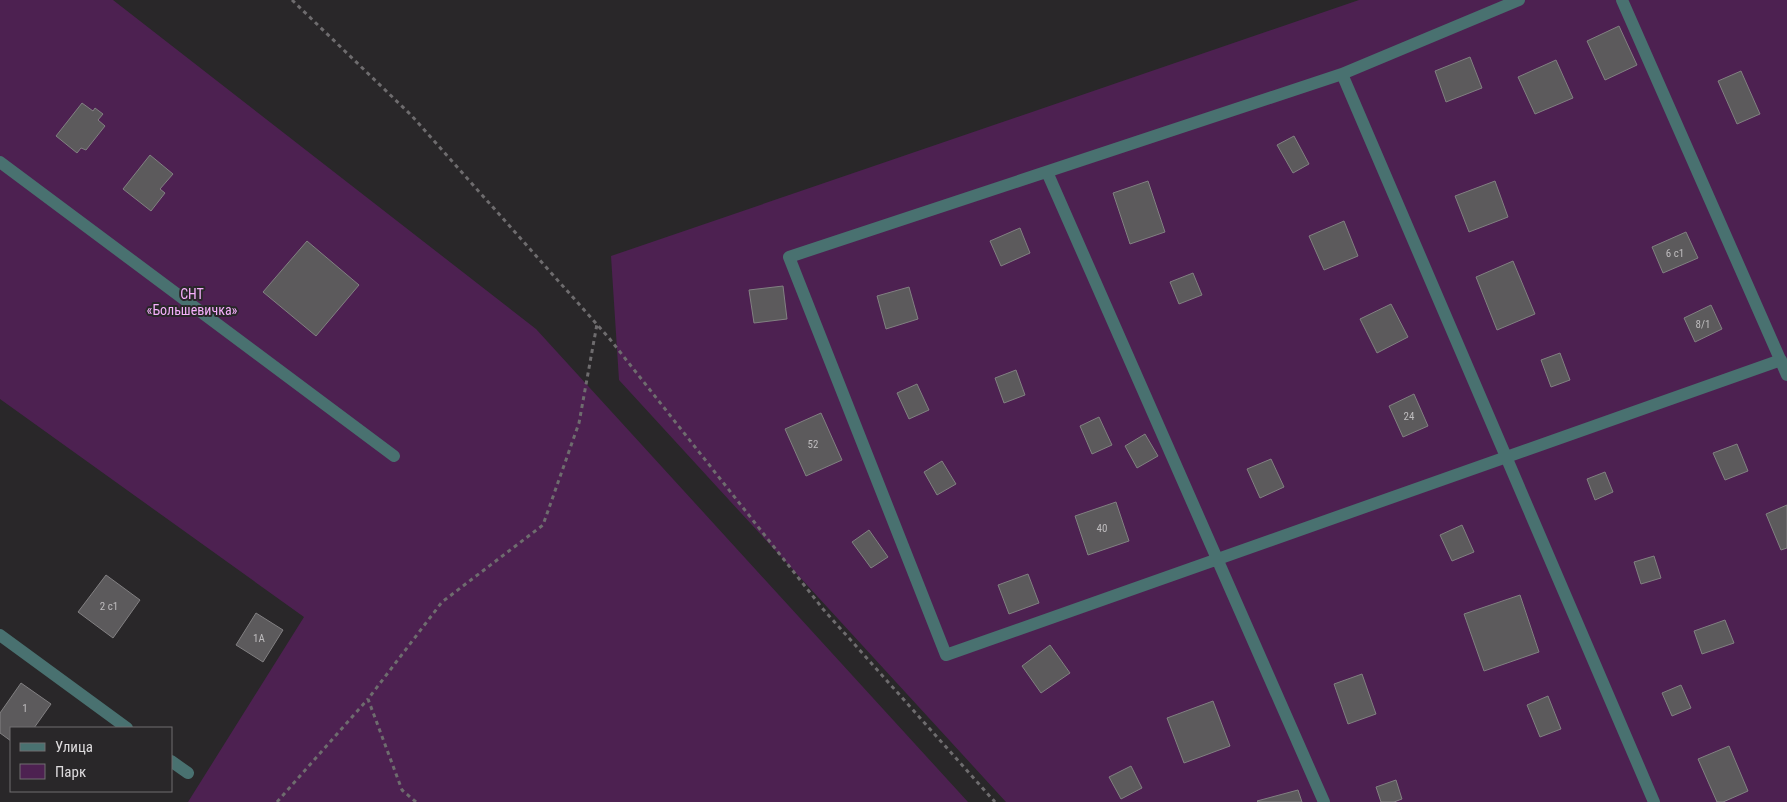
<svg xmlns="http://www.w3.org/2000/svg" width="1787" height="802" font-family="'Roboto Condensed',sans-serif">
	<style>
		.green { fill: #4d2151 }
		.building { fill: #5c5a5c; stroke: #828082 }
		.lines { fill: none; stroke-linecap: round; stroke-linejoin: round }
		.path { stroke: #6e6c6e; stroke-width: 3; stroke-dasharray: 4 4; stroke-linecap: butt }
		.minor { stroke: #497170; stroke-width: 12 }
		.labels { text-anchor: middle; stroke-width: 4; stroke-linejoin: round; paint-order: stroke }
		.number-label { font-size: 11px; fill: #bebcbe }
		.park-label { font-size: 14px; fill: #f7b0fd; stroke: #292729 }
	</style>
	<rect width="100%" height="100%" fill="#292729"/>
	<path class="green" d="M0 0H113L536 329 968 802H188L304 617 0 399Z
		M1359 0H1787V802H1006L619 380 611 256Z"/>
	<path class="building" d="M1619 26 1637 65 1605 80 1587 41Z
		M1470 57 1482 88 1446 102 1435 71Z
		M1556 60 1573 98 1535 114 1518 77Z
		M1741 71 1760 114 1737 124 1718 81Z
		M82 103 93 111 95 108 103 114 98 120 105 126 86 150 81 148 77 153 56 136Z
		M1294 136 1309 164 1293 173 1277 145Z
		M150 155 173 174 160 189 165 193 151 211 123 189Z
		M1148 181 1165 232 1130 244 1113 193Z
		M1495 181 1508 217 1469 232 1455 196Z
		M1344 221 1358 256 1324 270 1309 236Z
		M1020 228 1030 253 1001 266 990 241Z
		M1686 232 1698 258 1663 273 1652 247Z
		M307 241 359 285 316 336 263 292Z
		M1513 261 1535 314 1497 330 1476 277Z
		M1193 273 1202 295 1179 304 1170 282Z
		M783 286 787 319 754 323 749 290Z
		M909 287 918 319 886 329 877 296Z
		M1391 304 1408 337 1377 353 1360 319Z
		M1711 305 1722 329 1695 342 1684 318Z
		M1560 353 1570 380 1551 387 1541 360Z
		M1016 370 1025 395 1004 403 995 378Z
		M917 384 929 410 909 419 897 393Z
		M1414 394 1428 426 1403 437 1389 406Z
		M821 413 842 460 806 476 785 429Z
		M1099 417 1112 445 1092 454 1080 426Z
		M1145 434 1158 456 1137 468 1125 446Z
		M1737 444 1748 471 1725 480 1713 453Z
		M1271 459 1284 487 1260 498 1247 469Z
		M942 461 956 484 937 495 924 472Z
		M1605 472 1613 492 1595 500 1587 479Z
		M1116 502 1129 541 1088 555 1075 516Z
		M1787 505V548L1781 550 1766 514Z
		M1462 525 1474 552 1452 561 1440 535Z
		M869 530 888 557 871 568 852 542Z
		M1654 556 1661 578 1641 584 1634 562Z
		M1028 574 1039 603 1009 614 998 585Z
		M106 575 140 600 113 638 78 612Z
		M1520 595 1539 652 1484 671 1464 614Z
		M256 613 283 630 263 662 236 645Z
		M1725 620 1734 643 1702 654 1694 631Z
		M1050 645 1070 673 1041 693 1022 666Z
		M1362 674 1376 714 1348 724 1334 684Z
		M21 683 51 704 34 728H11V741L0 733V713Z
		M1681 685 1691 708 1672 716 1662 693Z
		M1548 696 1561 729 1540 737 1527 705Z
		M1213 701 1230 746 1184 763 1167 718Z
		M1729 746 1748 791 1723 802H1717L1698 759Z
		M1131 766 1142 788 1121 799 1109 777Z
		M1396 780 1402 799 1394 802H1381L1376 787Z
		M1298 790 1302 802H1258L1257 801Z"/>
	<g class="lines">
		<path class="path" d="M292 0 411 115 609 338 823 609 995 802
			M277 802 368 699
			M416 802 402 790 368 699 442 602 543 525 579 423 597 324"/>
		<path class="minor" d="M1519 0 1342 74 789 257 946 655 1781 360
			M1622 0 1787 375
			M1342 74 1654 802
			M0 162 394 456
			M1047 172 1324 802
			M0 635 127 728
			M171 761 188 773"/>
	</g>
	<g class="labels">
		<g class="number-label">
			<text x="1675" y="257">6 с1</text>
			<text x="1703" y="328">8/1</text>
			<text x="1409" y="420">24</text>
			<text x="813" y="448">52</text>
			<text x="1102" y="532">40</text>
			<text x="109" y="610">2 с1</text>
			<text x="259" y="642">1А</text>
			<text x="25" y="712">1</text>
		</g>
		<g class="park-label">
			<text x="192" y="299">СНТ<tspan x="192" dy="16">«Большевичка»</tspan></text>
		</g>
	</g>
	<rect x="10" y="727" width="162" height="65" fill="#292729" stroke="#716f71"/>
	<rect x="20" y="743" width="25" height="8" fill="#497170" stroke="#716f71"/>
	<text x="55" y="752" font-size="15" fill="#dedcde">Улица</text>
	<rect x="20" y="764" width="25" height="15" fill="#4d2151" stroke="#716f71"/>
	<text x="55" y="777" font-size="15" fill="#dedcde">Парк</text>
</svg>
